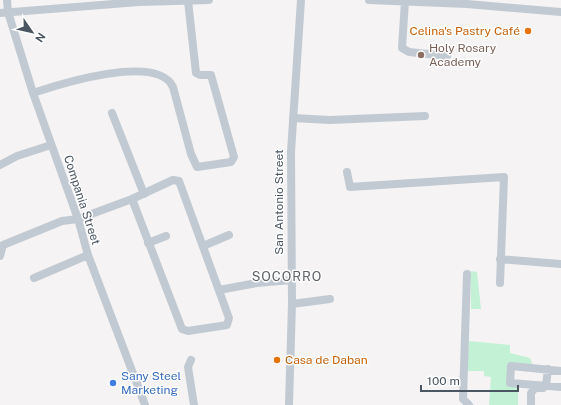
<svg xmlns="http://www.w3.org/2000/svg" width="561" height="405" font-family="'Public Sans',sans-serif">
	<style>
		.green { fill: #c3f1d5 }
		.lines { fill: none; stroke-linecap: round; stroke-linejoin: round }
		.minor { stroke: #c1cad2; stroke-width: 8 }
		.food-dot { fill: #e8710a; stroke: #fff; stroke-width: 1.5 }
		.education-dot { fill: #8d6e63; stroke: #fff; stroke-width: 1.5 }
		.shop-dot { fill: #3f7fe0; stroke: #fff; stroke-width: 1.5 }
		.labels { text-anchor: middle; stroke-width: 3; stroke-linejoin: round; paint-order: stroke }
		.food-label { font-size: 12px; fill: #c56008; stroke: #fff; text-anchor: end }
		.education-label { font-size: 12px; fill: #785e54; stroke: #fff; text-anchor: start }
		.street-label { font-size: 12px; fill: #4a5661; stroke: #fff }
		.shop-label { font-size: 12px; fill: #366cbe; stroke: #fff; text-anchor: start }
		.neighbourhood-label { font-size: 13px; letter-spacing: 1px; fill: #5f6368; stroke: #fff }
	</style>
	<rect width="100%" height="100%" fill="#f5f3f3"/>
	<!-- green -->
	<path class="green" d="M471,271L477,272L481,309H471Z
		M469,341L510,345V353L530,358L533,366L510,365L509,384L518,385V405H489L491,377L484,376V371H467Z"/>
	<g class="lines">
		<!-- minor -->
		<path class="minor" d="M7,0L8,12L33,93L78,219L88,255L145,405
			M369,0L467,4L561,12
			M405,1L402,48L409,52L447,56
			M0,13L139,2L209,0
			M33,93C60,84 157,53 173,87L191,154L197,167L231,162L234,157L211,75H200L196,73L188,1
			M112,113L144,194
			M293,118L330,120L425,116
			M0,165L17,156L51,145
			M347,172L350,187L504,177L500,283
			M173,180L179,181L229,318L227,325L188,331L182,329L132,199Z
			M148,243L166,236
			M203,246L229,235
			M0,256L3,245L62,221L78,219L132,199
			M500,259L561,264
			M467,274L463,399L469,405
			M34,278L88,255
			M219,290L257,283L291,280
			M292,304L330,299
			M191,360L188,367L194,405
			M561,371L511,366L510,383L561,387
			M546,386L548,369
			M289,405L292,304L291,152L301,0
			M531,405V393L535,388H543"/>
	</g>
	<!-- markers -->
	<g class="food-dot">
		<circle cx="528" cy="31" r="4"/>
		<circle cx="277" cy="360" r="4"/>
	</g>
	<circle class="education-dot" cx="421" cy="55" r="4"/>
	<circle class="shop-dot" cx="113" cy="383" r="4"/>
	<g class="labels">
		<!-- food labels -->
		<g class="food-label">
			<text x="520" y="35">Celina's Pastry Café</text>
			<text x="285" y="364" text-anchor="start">Casa de Daban</text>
		</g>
		<!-- education labels -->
		<g class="education-label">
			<text x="429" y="52">Holy Rosary<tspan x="429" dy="14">Academy</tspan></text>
		</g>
		<!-- street labels -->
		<g class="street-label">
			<text transform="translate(82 200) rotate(72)" y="4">Compania Street</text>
			<text transform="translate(279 202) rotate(-90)" y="4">San Antonio Street</text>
		</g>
		<!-- shop labels -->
		<g class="shop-label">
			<text x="121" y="380">Sany Steel<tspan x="121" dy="14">Marketing</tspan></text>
		</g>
		<!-- neighbourhood labels -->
		<g class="neighbourhood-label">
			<text x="287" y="281">SOCORRO</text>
		</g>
	</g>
	<!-- north arrow -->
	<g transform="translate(32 32) rotate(124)" stroke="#ffffff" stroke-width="3" paint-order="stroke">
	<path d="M0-3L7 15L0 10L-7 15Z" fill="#4a5661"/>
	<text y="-6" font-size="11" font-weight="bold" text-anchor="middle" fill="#4a5661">N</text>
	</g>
	<!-- scale -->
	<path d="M421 385v6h97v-6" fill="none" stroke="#4a5661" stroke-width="2"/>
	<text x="427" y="385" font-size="12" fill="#4a5661" stroke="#ffffff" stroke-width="3" paint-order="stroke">100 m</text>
</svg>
